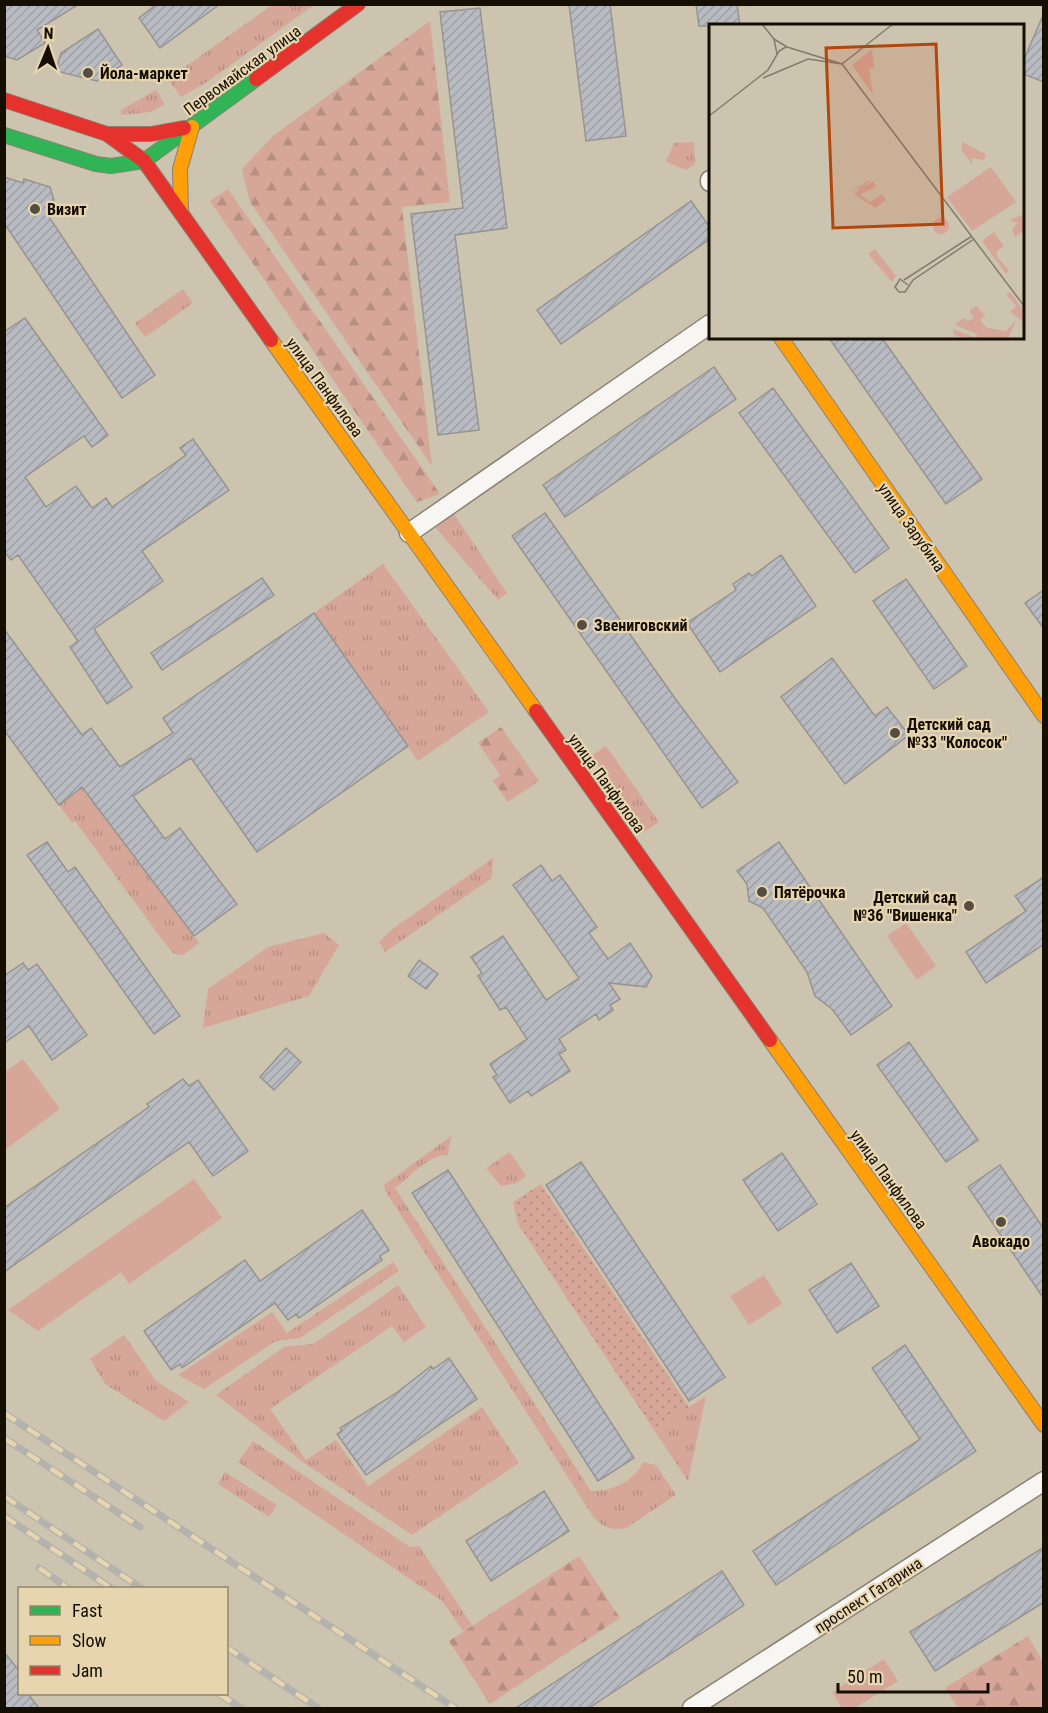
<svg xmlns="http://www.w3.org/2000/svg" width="1048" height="1713" font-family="'Roboto Condensed',sans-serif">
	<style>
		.grass { fill: url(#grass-tufts) }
		.forest { fill: url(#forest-firs) }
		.park { fill: #d6a699 }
		.garden { fill: url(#garden-dots) }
		.building { fill: url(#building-hatch); stroke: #959491; stroke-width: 1.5 }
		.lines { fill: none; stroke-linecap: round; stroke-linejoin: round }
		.street-casing { stroke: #898172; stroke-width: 21 }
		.fast-casing { stroke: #898172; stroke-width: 16 }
		.slow-casing { stroke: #898172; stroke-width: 16 }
		.jam-casing { stroke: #898172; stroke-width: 16 }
		.street { stroke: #f8f6f3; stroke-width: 18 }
		.fast { stroke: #30b455; stroke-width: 14 }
		.slow { stroke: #ff9f0a; stroke-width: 14 }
		.jam { stroke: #e5322d; stroke-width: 14 }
		.rail-casing { stroke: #b4b2ad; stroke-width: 7 }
		.rail { stroke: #e7d5b0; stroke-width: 4.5; stroke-dasharray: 14; stroke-linecap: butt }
		.poi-dot { fill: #554e40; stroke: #e7d5b0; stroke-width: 2 }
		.labels { text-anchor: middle; stroke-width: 4.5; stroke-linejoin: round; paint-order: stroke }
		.street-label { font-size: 16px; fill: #140e03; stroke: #e7d5b0 }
		.poi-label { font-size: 16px; font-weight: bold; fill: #140e03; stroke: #e7d5b0; text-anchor: start }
		.inset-road { fill: none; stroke: #837b6b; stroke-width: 1.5 }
		.view { fill: #b3460a; fill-opacity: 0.15; stroke: #b3460a; stroke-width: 3 }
		.inset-edge { fill: none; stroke: #140e03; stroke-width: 3 }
	</style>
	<defs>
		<pattern id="grass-tufts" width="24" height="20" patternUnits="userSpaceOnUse" patternTransform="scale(1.5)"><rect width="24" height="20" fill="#d6a699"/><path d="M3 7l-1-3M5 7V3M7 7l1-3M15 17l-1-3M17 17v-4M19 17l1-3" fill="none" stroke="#b78e82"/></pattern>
		<pattern id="forest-firs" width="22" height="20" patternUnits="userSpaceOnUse" patternTransform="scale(1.5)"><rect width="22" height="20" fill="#d6a699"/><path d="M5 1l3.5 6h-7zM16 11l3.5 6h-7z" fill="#b78e82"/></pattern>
		<pattern id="garden-dots" width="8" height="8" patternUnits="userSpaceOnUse" patternTransform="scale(1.5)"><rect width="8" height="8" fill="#d6a699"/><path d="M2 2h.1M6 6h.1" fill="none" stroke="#b78e82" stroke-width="1.8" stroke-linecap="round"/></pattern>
		<pattern id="building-hatch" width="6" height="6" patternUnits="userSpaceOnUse" patternTransform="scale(1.5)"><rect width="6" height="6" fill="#b9bbc2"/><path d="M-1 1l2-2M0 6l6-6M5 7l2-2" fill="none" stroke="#9ea0a5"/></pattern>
	</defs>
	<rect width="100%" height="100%" fill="#cdc4b0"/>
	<!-- grass -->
	<path class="grass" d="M272,5H314L207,82L181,97L168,79Z
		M156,90L165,104L151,112L121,115V110Z
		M694,142L695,164L686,170L666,162L674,143Z
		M183,289L193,303L145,337L135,323Z
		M454,514L507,593L498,600L435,527Z
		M383,564L489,712L418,761L314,613Z
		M606,746L659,822L644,832L591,756Z
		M117,762L126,786L98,808L199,943L183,955L174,954L167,946L75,821L72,823L59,805Z
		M493,858L492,878L385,952L379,942L391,930Z
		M324,933L339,945L309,996L203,1028L208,989L268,947Z
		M451,1136L448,1155C428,1154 411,1177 395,1188L591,1491C611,1492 635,1481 643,1462L656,1465L676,1495L626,1528C610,1531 602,1527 592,1515L386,1192L384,1185Z
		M510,1152L526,1176L517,1183L501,1186L486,1168Z
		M393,1262L399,1271L300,1338L276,1341L204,1389L178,1375L272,1312L287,1333Z
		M398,1285L426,1327L404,1342L392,1326L270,1409L306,1460L336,1440L368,1486L482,1407L519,1463L412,1535L307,1465L216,1395L284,1347L313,1344L319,1353L382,1311L376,1301Z
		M124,1335L156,1381L189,1402L164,1421L105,1384L90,1359Z
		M706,1396L688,1481L654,1430Z
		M253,1441L410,1547L419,1546L472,1625L463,1631L442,1601L238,1462Z
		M225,1472L277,1505L269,1517L218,1484Z"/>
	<!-- forest -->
	<path class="forest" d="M430,21L450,202L402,207L432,466L250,202L242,169L273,136Z
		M228,189L440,494L417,502L210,201Z
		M501,727L539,781L508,802L493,781L500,775L478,743Z
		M579,1556L620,1618L490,1704L449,1641Z
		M1028,1636L1043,1662V1708H958L945,1688Z"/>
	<!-- park -->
	<path class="park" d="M906,923L936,966L917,980L887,936Z
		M23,1059L60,1109L5,1150V1072Z
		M194,1179L222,1218L129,1284L121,1272L38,1331L8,1310Z
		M764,1275L782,1304L749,1325L730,1296Z
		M376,1301L382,1311L319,1354L313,1344Z
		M884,1659L898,1681L855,1708H842L832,1692Z"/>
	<!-- garden -->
	<path class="garden" d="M541,1184L689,1407L654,1430L518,1224L513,1202Z"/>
	<!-- building -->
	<path class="building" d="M4,4H79L37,30L45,43L17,60L4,56Z
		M157,4H220L160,48L139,18Z
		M569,4H610L626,136L586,141Z
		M696,4H737L740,26H699Z
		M480,8L507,228L455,235L479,430L438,435L411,214L463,208L440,12Z
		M1044,13V82L1023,74V62Z
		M98,29L122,65L97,81L56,71L61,53Z
		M4,177L23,183L24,179L50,187L57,211L49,217L155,375L122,398L4,223Z
		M691,201L711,229V238L561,344L537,310Z
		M25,318L108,435L92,447L84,436L25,477L46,507L76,486L92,508L106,498L112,507L186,455L180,448L193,439L229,490L142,551L163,581L94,629L132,687L107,704L70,647L78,641L18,555L11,560L4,551V332Z
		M829,338H882L982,479L946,504Z
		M714,367L736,399L565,517L543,485Z
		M773,388L889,548L855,573L739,413Z
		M545,513L674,697L738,782L702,808L512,536Z
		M781,555L816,606L720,672L687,623L736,590L733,584L749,573L752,576Z
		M262,578L274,595L162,670L151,653Z
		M906,579L967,666L934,689L873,601Z
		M1044,590V629L1025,603Z
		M314,613L408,746L257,852L191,758L133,796L165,839L180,828L237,904L194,936L82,787L59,805L4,730V629L82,735L91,728L120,767L173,733L163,718Z
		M832,658L875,716L887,707L909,735L845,784L781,697Z
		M47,842L68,872L75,867L180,1016L154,1034L27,855Z
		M779,842L892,1006L851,1035L832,1009L815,996L807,972L763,908L749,901L747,884L737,871Z
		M541,865L552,881L560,875L573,893L597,927L589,933L608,959L630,943L652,976L646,987L609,983L620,999L610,1005L613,1010L599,1020L596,1014L559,1039L566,1050L559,1054L570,1071L531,1096L528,1091L510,1103L493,1077L497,1075L490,1064L527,1039L506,1007L500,1010L478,976L482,973L471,957L503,936L546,1000L579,978L513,885Z
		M1044,877V944L986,983L966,952L1026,911L1015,896Z
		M419,960L438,974L426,989L408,976Z
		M23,963L28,970L37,964L87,1035L52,1060L29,1026L4,1043V976Z
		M909,1042L978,1140L946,1162L877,1065Z
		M286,1048L301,1062L274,1090L260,1077Z
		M183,1079L189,1086L198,1080L248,1151L213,1176L189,1142L4,1272V1208L149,1107L147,1104Z
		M782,1153L817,1204L778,1231L743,1180Z
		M581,1162L725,1377L689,1401L546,1185Z
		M1000,1165L1044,1229V1299L968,1187Z
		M448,1170L634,1458L598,1481L412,1193Z
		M362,1210L389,1250L380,1256L382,1260L299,1318L296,1314L288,1320L275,1303L182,1368L180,1364L171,1370L144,1331L245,1260L260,1281Z
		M851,1263L879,1306L837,1333L809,1290Z
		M905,1345L976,1451L776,1585L753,1551L920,1439L872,1368Z
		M449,1358L477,1399L366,1475L337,1434L342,1431L340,1428L395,1394L431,1366L433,1369Z
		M544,1491L569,1531L491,1581L466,1541Z
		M1044,1547V1602L935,1671L910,1632Z
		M722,1571L744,1605L589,1708H516Z
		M4,1652L20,1672V1694H28L39,1708H4Z"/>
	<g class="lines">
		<!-- street casing -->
		<g class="street-casing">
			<path id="street" d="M710,180V182
				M409,533L710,324
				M692,1708L1044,1481"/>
		</g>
		<!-- fast casing -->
		<g class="fast-casing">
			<path id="fast" d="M4,135L96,164L111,166L144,161L256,79"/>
		</g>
		<!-- slow casing -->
		<g class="slow-casing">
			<path id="slow" d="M181,213L180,169L192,127
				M781,338L1044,716
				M271,340L536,711
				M770,1040L1044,1425"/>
		</g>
		<!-- jam casing -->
		<g class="jam-casing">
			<path id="jam" d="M256,79L358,4
				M4,100L107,134L144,161L271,340
				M107,134H151L184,128
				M536,711L770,1040"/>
		</g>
		<!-- street -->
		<use href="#street" class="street"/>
		<!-- fast -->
		<use href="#fast" class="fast"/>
		<!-- slow -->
		<use href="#slow" class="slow"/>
		<!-- jam -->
		<use href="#jam" class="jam"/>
		<!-- rail casing -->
		<g class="rail-casing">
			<path id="rail" d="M4,1413L455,1708
				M4,1438L140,1527
				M4,1496L141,1588
				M4,1516L111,1588
				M39,1568L68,1588
				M226,1647L318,1708
				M219,1694L241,1708"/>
		</g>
		<!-- rail -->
		<use href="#rail" class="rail"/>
	</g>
	<!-- markers -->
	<g class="poi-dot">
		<circle cx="88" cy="73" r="6"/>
		<circle cx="35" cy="209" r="6"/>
		<circle cx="582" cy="625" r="6"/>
		<circle cx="895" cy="733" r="6"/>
		<circle cx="762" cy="892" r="6"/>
		<circle cx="969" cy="906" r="6"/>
		<circle cx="1001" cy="1222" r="6"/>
	</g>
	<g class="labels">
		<!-- street labels -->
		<g class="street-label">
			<text transform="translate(242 70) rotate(-36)" y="6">Первомайская улица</text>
			<text transform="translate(325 387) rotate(54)" y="6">улица Панфилова</text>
			<text transform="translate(912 527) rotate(55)" y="6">улица Зарубина</text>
			<text transform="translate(607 783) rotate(54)" y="6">улица Панфилова</text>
			<text transform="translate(889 1179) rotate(54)" y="6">улица Панфилова</text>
			<text transform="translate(868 1595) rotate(-33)" y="6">проспект Гагарина</text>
		</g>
		<!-- poi labels -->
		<g class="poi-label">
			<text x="100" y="79">Йола-маркет</text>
			<text x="47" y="215">Визит</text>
			<text x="594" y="631">Звениговский</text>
			<text x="907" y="730">Детский сад<tspan x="907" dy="18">№33 "Колосок"</tspan></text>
			<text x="774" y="898">Пятёрочка</text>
			<text x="957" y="903" text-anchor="end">Детский сад<tspan x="957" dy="18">№36 "Вишенка"</tspan></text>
			<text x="1001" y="1247" text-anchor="middle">Авокадо</text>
		</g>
	</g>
	<!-- overview -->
	<g transform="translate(709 24)">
		<rect width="315" height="315" fill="#cdc4b0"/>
		<path d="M253,118L277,130L275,136L263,134V140L253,127ZM163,155L154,164L164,157L167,162L151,171L161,178L173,170L177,176L166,184L145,170L152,164L141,168ZM301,268L315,287V297L308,310L314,297L301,288L307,282L297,270ZM267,282L276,291L271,296L278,304L297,307L307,296L299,315H257L245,311L244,305L267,314L268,310L246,301L254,294L259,297L265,294L260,287Z" fill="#d6a699"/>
		<path d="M163,25L165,44L160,45L164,71L143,41ZM315,190V206L306,213L303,206L308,199L301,196ZM224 202a8 8 0 1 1 16 0a8 8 0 1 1-16 0ZM285,208L295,222L288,227V233L300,246L297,250L273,217Z" fill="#d6a699"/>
		<path d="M282,143L307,178L263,207L238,173ZM166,225L187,252L183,258L159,230Z" fill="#d6a699"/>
		<path class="inset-road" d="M53,0L65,15L68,30M65,15L78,23L133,40L315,282M133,40L184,0M54,54L99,35L133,40M0,92L59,46L70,27L77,23M195,256L263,212M199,261L191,255L186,263L190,268H196L204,256L265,215"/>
		<path class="view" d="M227,20L234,200L124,204L117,24Z"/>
		<rect width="315" height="315" class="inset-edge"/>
	</g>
	<!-- border -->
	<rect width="1048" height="1713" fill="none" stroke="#140e03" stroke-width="12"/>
	<!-- legend -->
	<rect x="18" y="1587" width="210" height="108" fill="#e7d5b0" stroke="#93856b" stroke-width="1.5"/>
	<rect x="30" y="1606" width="30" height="9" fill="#30b455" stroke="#93856b" stroke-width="1.5"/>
	<text x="72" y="1617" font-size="18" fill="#140e03">Fast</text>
	<rect x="30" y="1636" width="30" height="9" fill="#ff9f0a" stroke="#93856b" stroke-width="1.5"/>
	<text x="72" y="1647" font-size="18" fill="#140e03">Slow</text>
	<rect x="30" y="1666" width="30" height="9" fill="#e5322d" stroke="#93856b" stroke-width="1.5"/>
	<text x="72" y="1677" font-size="18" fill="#140e03">Jam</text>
	<!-- north arrow -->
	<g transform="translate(48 48) rotate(2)" stroke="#e7d5b0" stroke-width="4.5" paint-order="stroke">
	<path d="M0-4.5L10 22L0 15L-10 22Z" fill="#140e03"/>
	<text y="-9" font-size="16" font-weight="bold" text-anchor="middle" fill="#140e03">N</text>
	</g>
	<!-- scale -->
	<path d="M838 1683v9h150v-9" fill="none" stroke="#140e03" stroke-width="3"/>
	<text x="847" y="1683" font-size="18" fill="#140e03" stroke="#e7d5b0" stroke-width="4.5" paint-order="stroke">50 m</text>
</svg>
